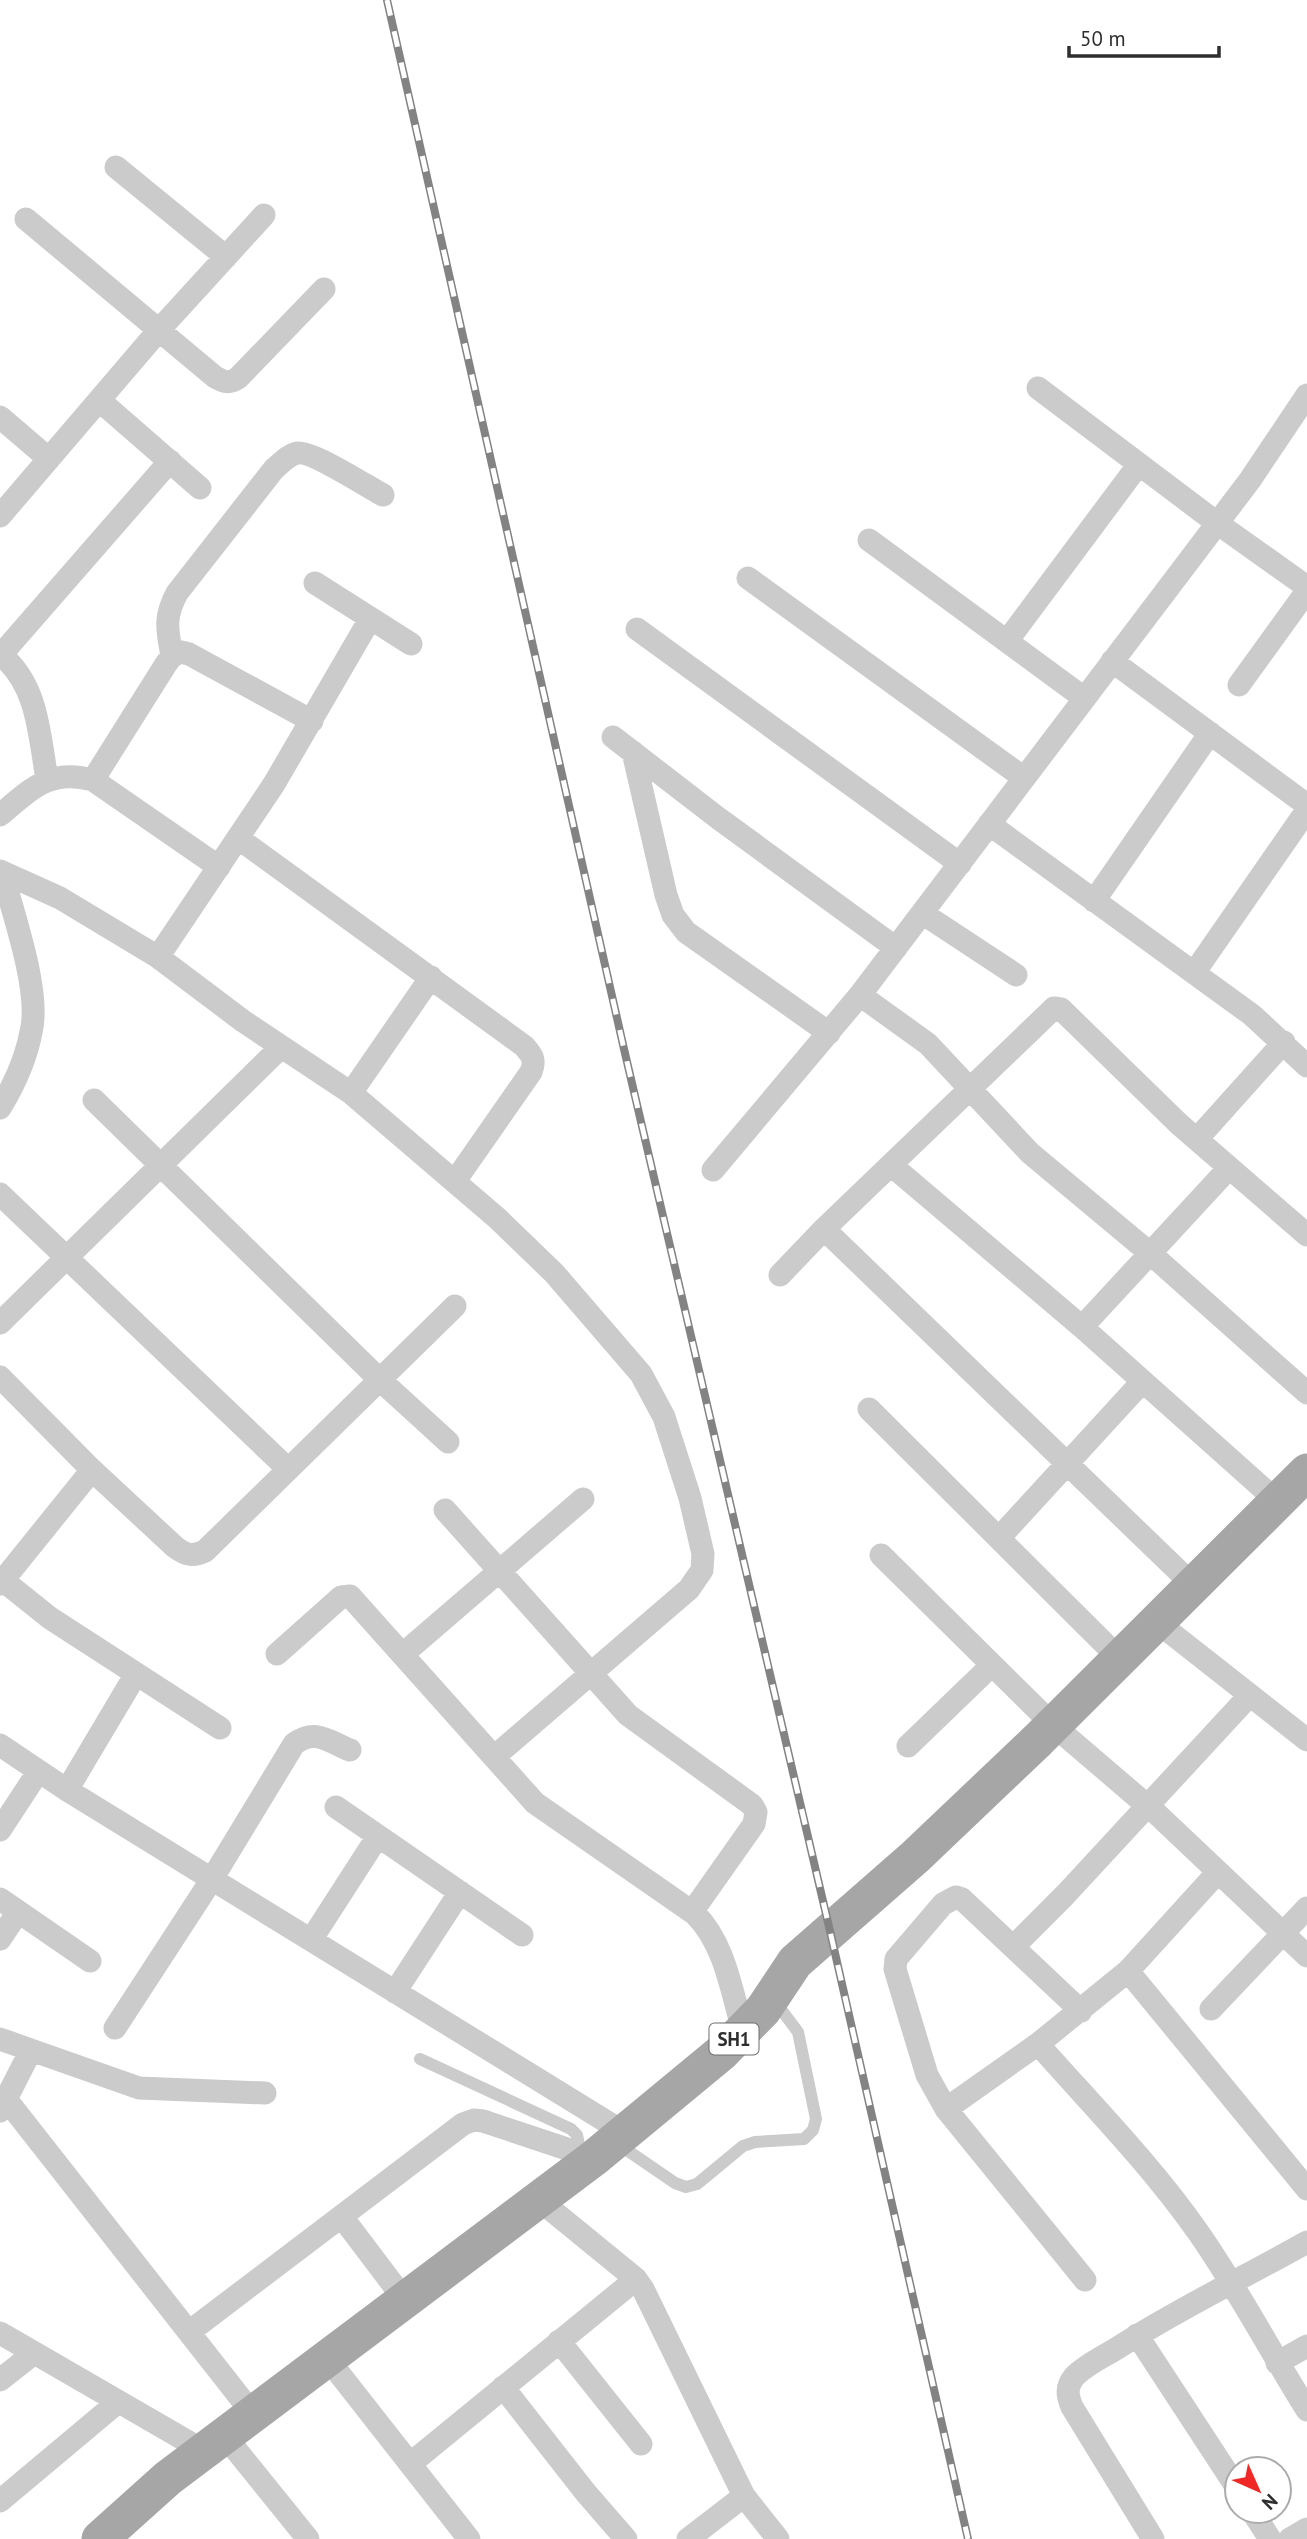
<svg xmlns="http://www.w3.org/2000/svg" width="1307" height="2539" font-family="'PT Sans',sans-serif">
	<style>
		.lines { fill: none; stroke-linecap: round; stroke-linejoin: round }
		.service { stroke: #cbcbcb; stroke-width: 12 }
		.minor { stroke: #cbcbcb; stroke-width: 23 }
		.primary { stroke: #a6a6a6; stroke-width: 37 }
		.rail-casing { stroke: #838383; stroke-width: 8 }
		.rail { stroke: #fff; stroke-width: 5; stroke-dasharray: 16; stroke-linecap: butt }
		.labels { text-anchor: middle; stroke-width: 7; stroke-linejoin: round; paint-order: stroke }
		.shield { fill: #fff; stroke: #6d6d6d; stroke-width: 2 }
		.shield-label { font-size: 19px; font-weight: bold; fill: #2e2e2e }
	</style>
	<rect width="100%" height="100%" fill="#fff"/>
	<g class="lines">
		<!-- service -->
		<path class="service" d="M420,2059L571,2129L577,2135L581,2154
			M618,2144L675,2183L686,2187L697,2184L743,2146L755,2142L804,2139L813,2130L816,2119L798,2032L774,2000"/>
		<!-- minor -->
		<path class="minor" d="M116,167L226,257
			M26,219L215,377C224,382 229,384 238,378L324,289
			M1038,388L1217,523L1307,587
			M99,400L200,488
			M0,417L49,459
			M0,516L159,330L264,215
			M869,540L1084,698
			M748,578L1024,778
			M315,583L411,644
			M637,629L960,864
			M1007,641L1139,464
			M0,654C38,684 39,734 47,779
			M0,656L170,461
			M172,656C167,629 164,617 177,593L274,469C281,463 288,455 297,453C311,450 368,487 383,495
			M1112,661L1307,805
			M1239,685L1307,591
			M613,737L718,818L896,948
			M633,752L666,895L673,915L686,932L829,1033
			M93,780L166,664L172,656L181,652L189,654L312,721
			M0,815C31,789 50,768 93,780L219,867
			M989,824L1252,1015L1307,1066
			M238,838L524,1046C532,1055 536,1060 531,1072L455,1181
			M0,871L60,898L158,957L243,1021L351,1093L497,1218L554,1273L641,1374L664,1417L690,1498L703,1554L702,1570L689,1589L494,1757
			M1094,901L1210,733
			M922,913L1016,975
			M158,957L274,784L370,619
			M1194,973L1307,810
			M860,995L928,1044L1030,1153L1151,1254L1307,1393
			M351,1093L431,977
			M94,1100L379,1379L448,1442
			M0,1108C16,1082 27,1057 32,1027C39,987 13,913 2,872
			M1197,1139L1284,1042
			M891,1165L1082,1327L1277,1501
			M713,1170L860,995L1250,480L1307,395
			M0,1194L288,1469
			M824,1229L1193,1585
			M780,1275L824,1229L1054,1008L1061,1009L1179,1124L1307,1235
			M0,1323L281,1047
			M1082,1327L1229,1168
			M0,1377L92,1470L175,1547C186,1555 192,1557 205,1551L455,1306
			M869,1409L1119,1658
			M445,1510L628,1715L752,1805L756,1812L754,1824L692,1912
			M999,1538L1142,1382
			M881,1555L1053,1725L1157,1814L1307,1956
			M0,1578L50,1618L220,1728
			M0,1584L92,1470
			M1157,1622L1307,1740
			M277,1654L341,1597L350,1596L535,1803L695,1914C725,1944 731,1990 743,2030
			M403,1654L583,1499
			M0,1745L67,1790L625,2133
			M908,1746L992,1665
			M67,1790L136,1674
			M336,1807L522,1935
			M0,1830L38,1772
			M0,1899L90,1961
			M0,1939L18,1912
			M311,1940L378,1836
			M1014,1946L1065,1895L1250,1695
			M1128,1971L1307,2189
			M395,1992L460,1892
			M1211,2009L1307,1908
			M1081,2011L962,1899L956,1897L943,1904L896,1959L895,1969L927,2075L946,2109L1085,2280
			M115,2028L212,1879L294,1744C315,1728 328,1741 350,1750
			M0,2039L31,2050L0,2111
			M1038,2044C1092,2105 1151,2165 1198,2232C1238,2289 1270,2351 1307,2410
			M31,2050L139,2088L265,2093
			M6,2099L253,2414
			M946,2109L1038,2044L1128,1971L1218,1872
			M538,2199L636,2279L643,2289L744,2496L778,2539
			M342,2217L404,2299
			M189,2332L463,2124L474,2120L483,2121L594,2158
			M0,2333L204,2451
			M1137,2335L1237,2488
			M559,2341L641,2444
			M327,2358L469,2539
			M1277,2363L1307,2346
			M0,2380L33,2354
			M503,2387L586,2493L626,2539
			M224,2435L308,2539
			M410,2464L636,2279
			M0,2501L118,2402
			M1252,2511L1270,2539
			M688,2539L744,2496
			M1153,2539L1072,2407C1067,2395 1066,2387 1074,2377C1085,2365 1105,2356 1119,2347C1180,2308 1245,2277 1307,2242
			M1290,2539L1307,2529"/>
		<!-- primary -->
		<path class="primary" d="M100,2539L168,2478L594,2158L721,2053L763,2010L795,1962L915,1857L1038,1740L1307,1472"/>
		<!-- rail casing -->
		<g class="rail-casing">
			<path id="rail" d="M387,0L624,1049L830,1931L968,2539"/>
		</g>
		<!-- rail -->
		<use href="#rail" class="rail"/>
	</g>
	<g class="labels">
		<!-- shield labels -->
		<rect class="shield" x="709.5" y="2023.5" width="49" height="31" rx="5"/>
		<g class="shield-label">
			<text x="734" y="2046">SH1</text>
		</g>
	</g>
	<!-- north arrow -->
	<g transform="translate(1258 2490) rotate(135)"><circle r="33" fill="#ffffff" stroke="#ababab" stroke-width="2"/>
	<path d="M0-5L12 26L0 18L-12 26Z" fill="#f02826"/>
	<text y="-10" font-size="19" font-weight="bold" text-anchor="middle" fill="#2e2e2e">N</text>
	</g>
	<!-- scale -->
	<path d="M1069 46v10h150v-10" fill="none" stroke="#2e2e2e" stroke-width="3.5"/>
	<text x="1080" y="46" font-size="21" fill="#2e2e2e" stroke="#ffffff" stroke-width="5" paint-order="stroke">50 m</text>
</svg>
